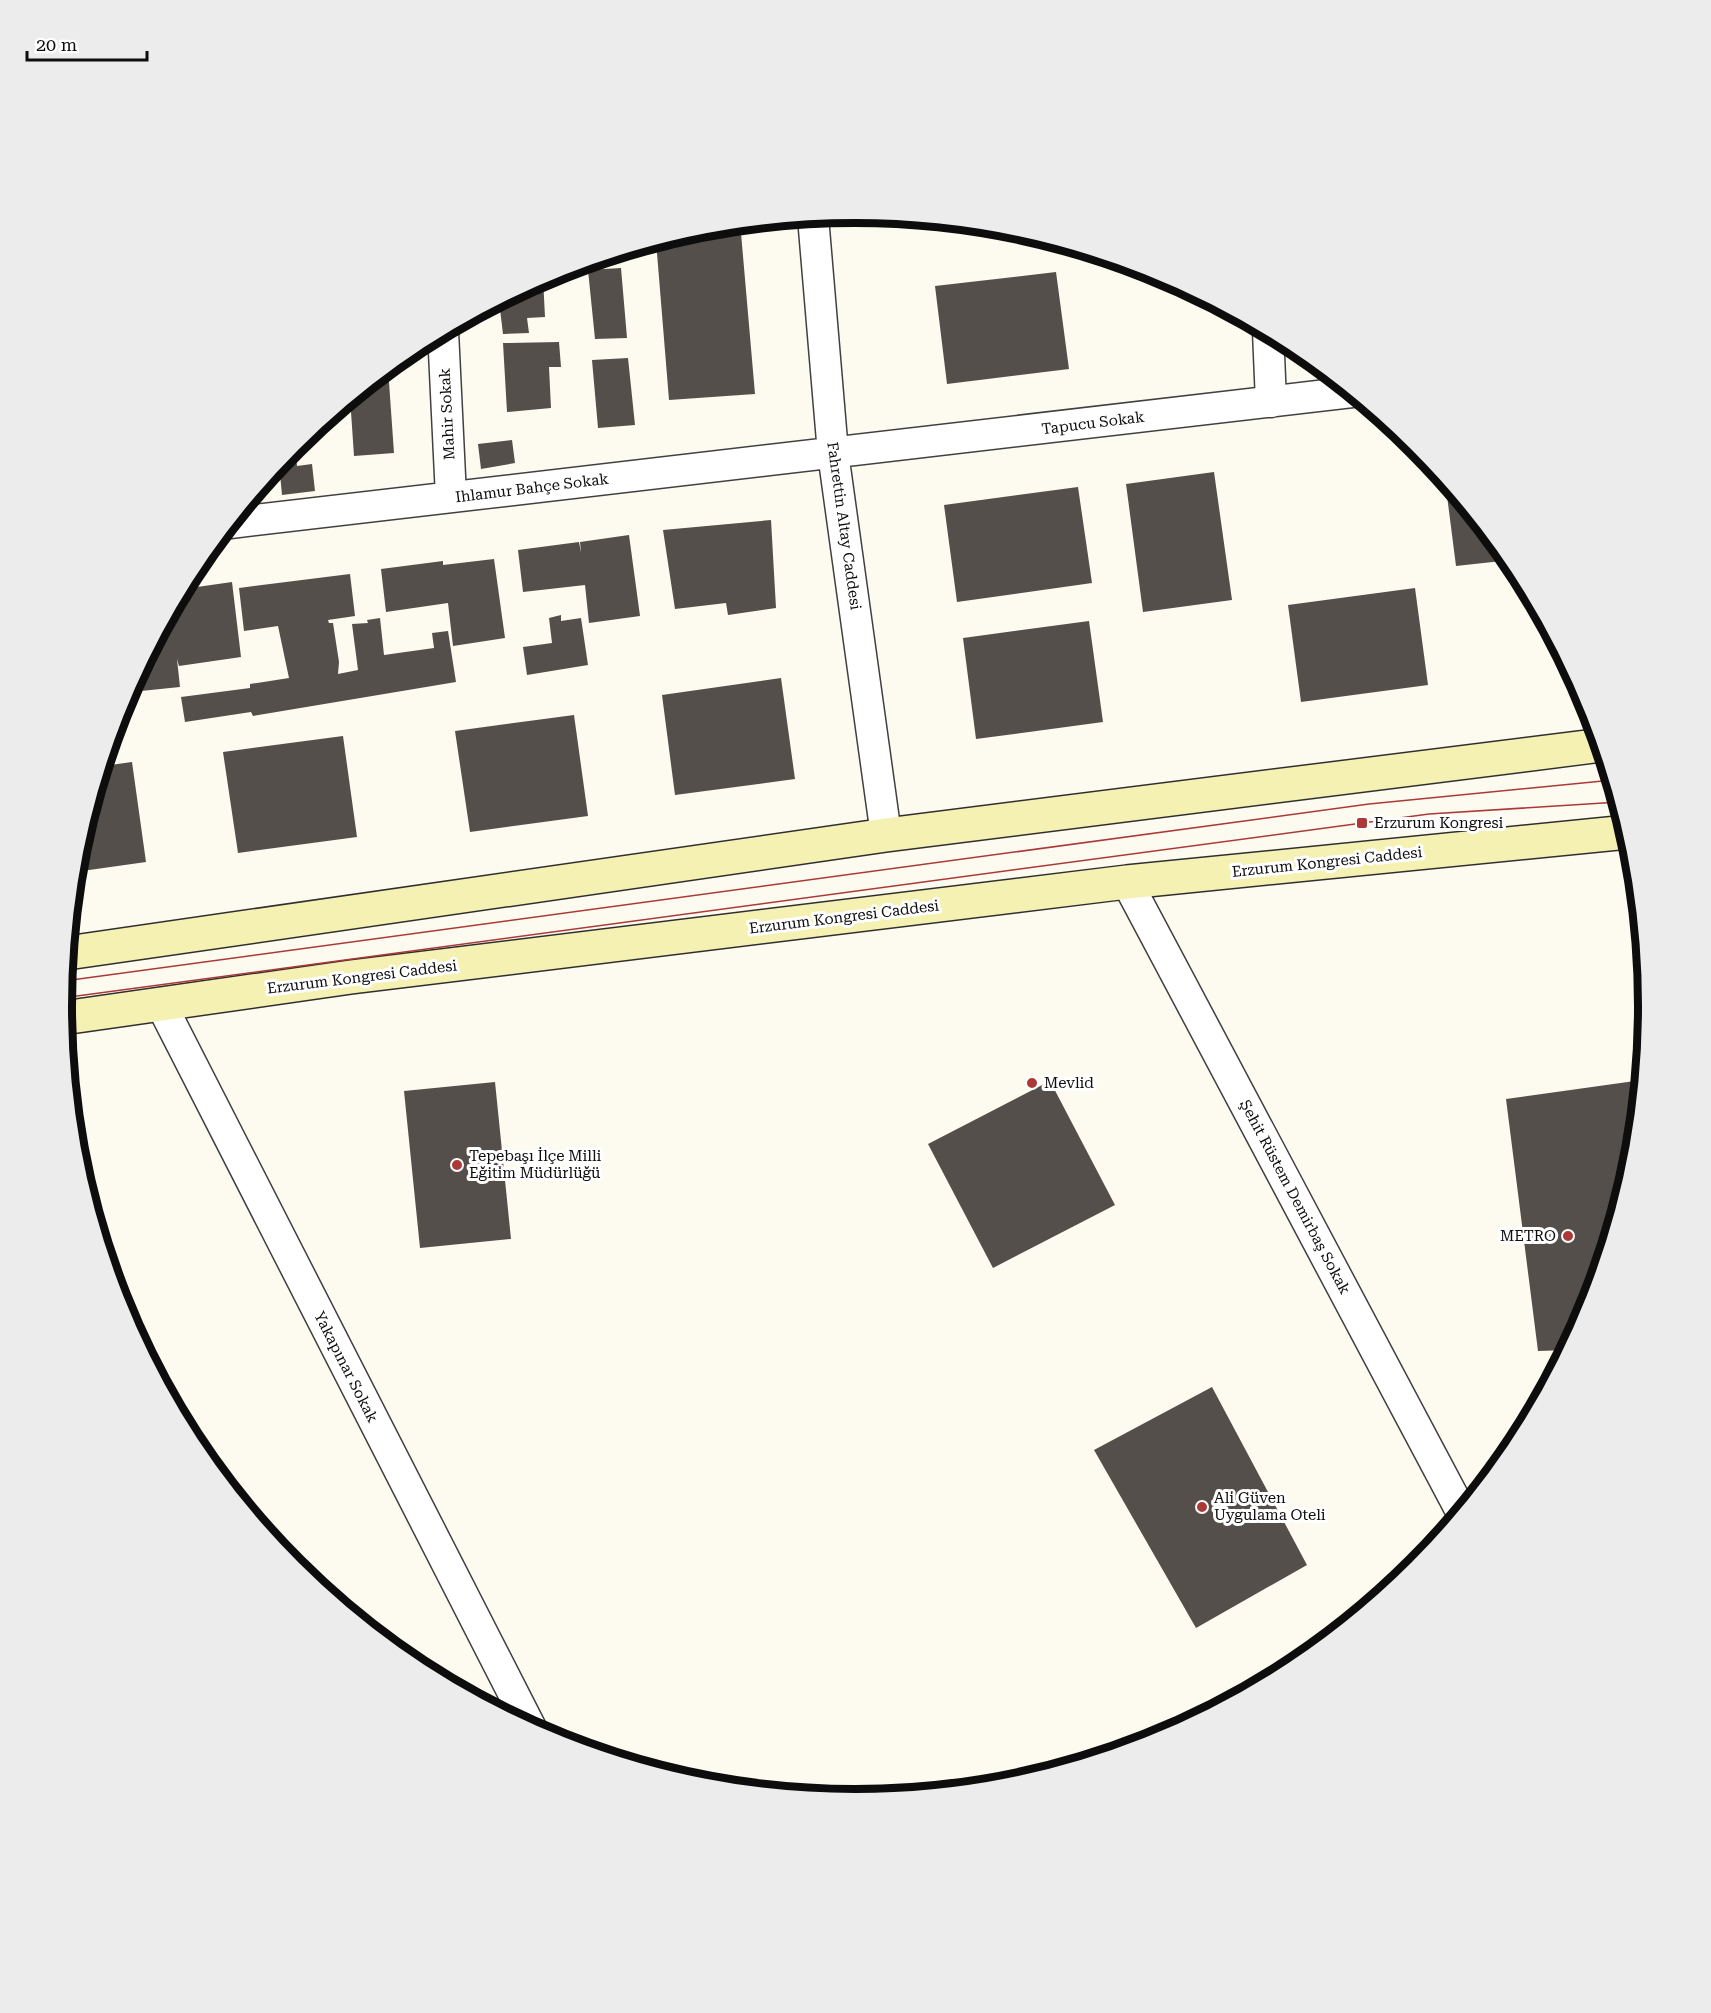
<svg xmlns="http://www.w3.org/2000/svg" width="1711" height="2013" font-family="'Roboto Serif',serif">
	<style>
		.building { fill: #544f4b }
		.lines { fill: none; stroke-linecap: round; stroke-linejoin: round }
		.minor-casing { stroke: #404040; stroke-width: 33 }
		.secondary-casing { stroke: #2f2f2f; stroke-width: 36 }
		.minor { stroke: #fff; stroke-width: 30 }
		.secondary { stroke: #f4f1b3; stroke-width: 33 }
		.tram { stroke: #ab3938; stroke-width: 1.5 }
		.poi-dot { fill: #ab3938; stroke: #fff; stroke-width: 2 }
		.labels { text-anchor: middle; stroke-width: 6; stroke-linejoin: round; paint-order: stroke }
		.street-label { font-size: 15px; fill: #0d0d0d; stroke: #fff }
		.poi-label { font-size: 15px; fill: #0d0d0d; stroke: #fff; text-anchor: start }
		.rim { fill: none; stroke: #0d0d0d; stroke-width: 8 }
	</style>
	<rect width="100%" height="100%" fill="#fdfbf0"/>
	<!-- building -->
	<path class="building" d="M741,233L755,394L669,400L656,241Z
		M621,268L627,338L595,339L588,270Z
		M1056,272L1069,369L947,384L935,286Z
		M543,278L545,317L527,318L529,333L503,334L499,301Z
		M559,342L561,367H549L551,408L507,412L503,343Z
		M628,358L635,425L598,428L592,360Z
		M388,368L394,453L354,456L351,412L334,413Z
		M512,440L515,463L481,469L478,444Z
		M295,444L297,466L312,464L315,491L282,495L279,463Z
		M1214,472L1232,600L1143,612L1126,484Z
		M1445,480L1511,560L1456,566Z
		M1078,487L1092,583L957,602L944,505Z
		M771,520L776,608L728,615L726,603L675,609L663,530Z
		M629,535L640,616L589,623L585,585L523,592L518,550L579,542L581,553L580,542Z
		M494,559L505,638L453,646L448,603L386,612L381,569L443,561V565Z
		M350,574L355,616L328,620L329,623H333L339,662L338,674L358,670L352,624L368,623L367,620L380,618L384,655L434,648L432,633L448,631L456,682L253,716L251,712L185,722L181,697L250,688V684L289,678L278,626L244,631L239,588Z
		M232,582L241,657L179,666L177,659L180,687L131,692V687L183,589Z
		M1415,588L1428,685L1301,702L1288,605Z
		M561,615V621L581,618L588,665L527,675L523,647L552,643L549,618Z
		M1089,621L1103,722L976,739L963,638Z
		M781,678L795,779L675,795L662,695Z
		M574,715L588,816L470,832L455,731Z
		M343,736L357,837L238,853L223,752Z
		M132,762L146,862L75,872L77,851L103,766Z
		M1642,1080L1634,1162L1589,1311L1568,1350L1538,1351L1506,1099Z
		M1050,1081L1115,1205L993,1268L928,1144Z
		M495,1082L511,1239L420,1248L404,1091Z
		M1212,1387L1307,1565L1196,1628L1094,1450Z"/>
	<g class="lines">
		<!-- minor casing -->
		<g class="minor-casing">
			<path id="minor" d="M813,217L833,453L886,835
				M443,331L451,497
				M1268,331L1271,402
				M230,523L1352,392
				M1127,882L1462,1513
				M161,1004L532,1730"/>
		</g>
		<!-- secondary casing -->
		<g class="secondary-casing">
			<path id="secondary" d="M67,953L886,835L1602,745
				M63,1018L351,977L1127,882L1628,832"/>
		</g>
		<!-- minor -->
		<use href="#minor" class="minor"/>
		<!-- secondary -->
		<use href="#secondary" class="secondary"/>
		<!-- tram -->
		<path class="tram" d="M64,981L1369,804L1613,780
			M62,998L1429,814L1619,802"/>
	</g>
	<!-- markers -->
	<g class="poi-dot">
		<rect x="1356" y="817" width="12" height="12" rx="3"/>
		<circle cx="1032" cy="1083" r="6"/>
		<circle cx="457" cy="1165" r="6"/>
		<circle cx="1568" cy="1236" r="6"/>
		<circle cx="1202" cy="1507" r="6"/>
	</g>
	<g class="labels">
		<!-- street labels -->
		<g class="street-label">
			<text transform="translate(447 414) rotate(-93)" y="5">Mahir Sokak</text>
			<text transform="translate(1093 423) rotate(-7)" y="5">Tapucu Sokak</text>
			<text transform="translate(532 488) rotate(-7)" y="5">Ihlamur Bahçe Sokak</text>
			<text transform="translate(844 526) rotate(82)" y="5">Fahrettin Altay Caddesi</text>
			<text transform="translate(1327 862) rotate(-6)" y="5">Erzurum Kongresi Caddesi</text>
			<text transform="translate(844 917) rotate(-7)" y="5">Erzurum Kongresi Caddesi</text>
			<text transform="translate(362 977) rotate(-7)" y="5">Erzurum Kongresi Caddesi</text>
			<text transform="translate(1295 1197) rotate(62)" y="5">Şehit Rüstem Demirbaş Sokak</text>
			<text transform="translate(346 1367) rotate(63)" y="5">Yakapınar Sokak</text>
		</g>
		<!-- poi labels -->
		<g class="poi-label">
			<text x="1374" y="828">Erzurum Kongresi</text>
			<text x="1044" y="1088">Mevlid</text>
			<text x="469" y="1161">Tepebaşı İlçe Milli<tspan x="469" dy="17">Eğitim Müdürlüğü</tspan></text>
			<text x="1556" y="1241" text-anchor="end">METRO</text>
			<text x="1214" y="1503">Ali Güven<tspan x="1214" dy="17">Uygulama Oteli</tspan></text>
		</g>
	</g>
	<!-- crop -->
	<path d="M0 0H1711V2013H0ZM72 1006a783 783 0 1 1 1566 0a783 783 0 1 1-1566 0Z" fill="#ececec" fill-rule="evenodd"/>
	<path class="rim" d="M72 1006a783 783 0 1 1 1566 0a783 783 0 1 1-1566 0Z"/>
	<!-- scale -->
	<path d="M27 51v9h120v-9" fill="none" stroke="#0d0d0d" stroke-width="3"/>
	<text x="36" y="51" font-size="18" fill="#0d0d0d" stroke="#ffffff" stroke-width="4.5" paint-order="stroke">20 m</text>
</svg>
